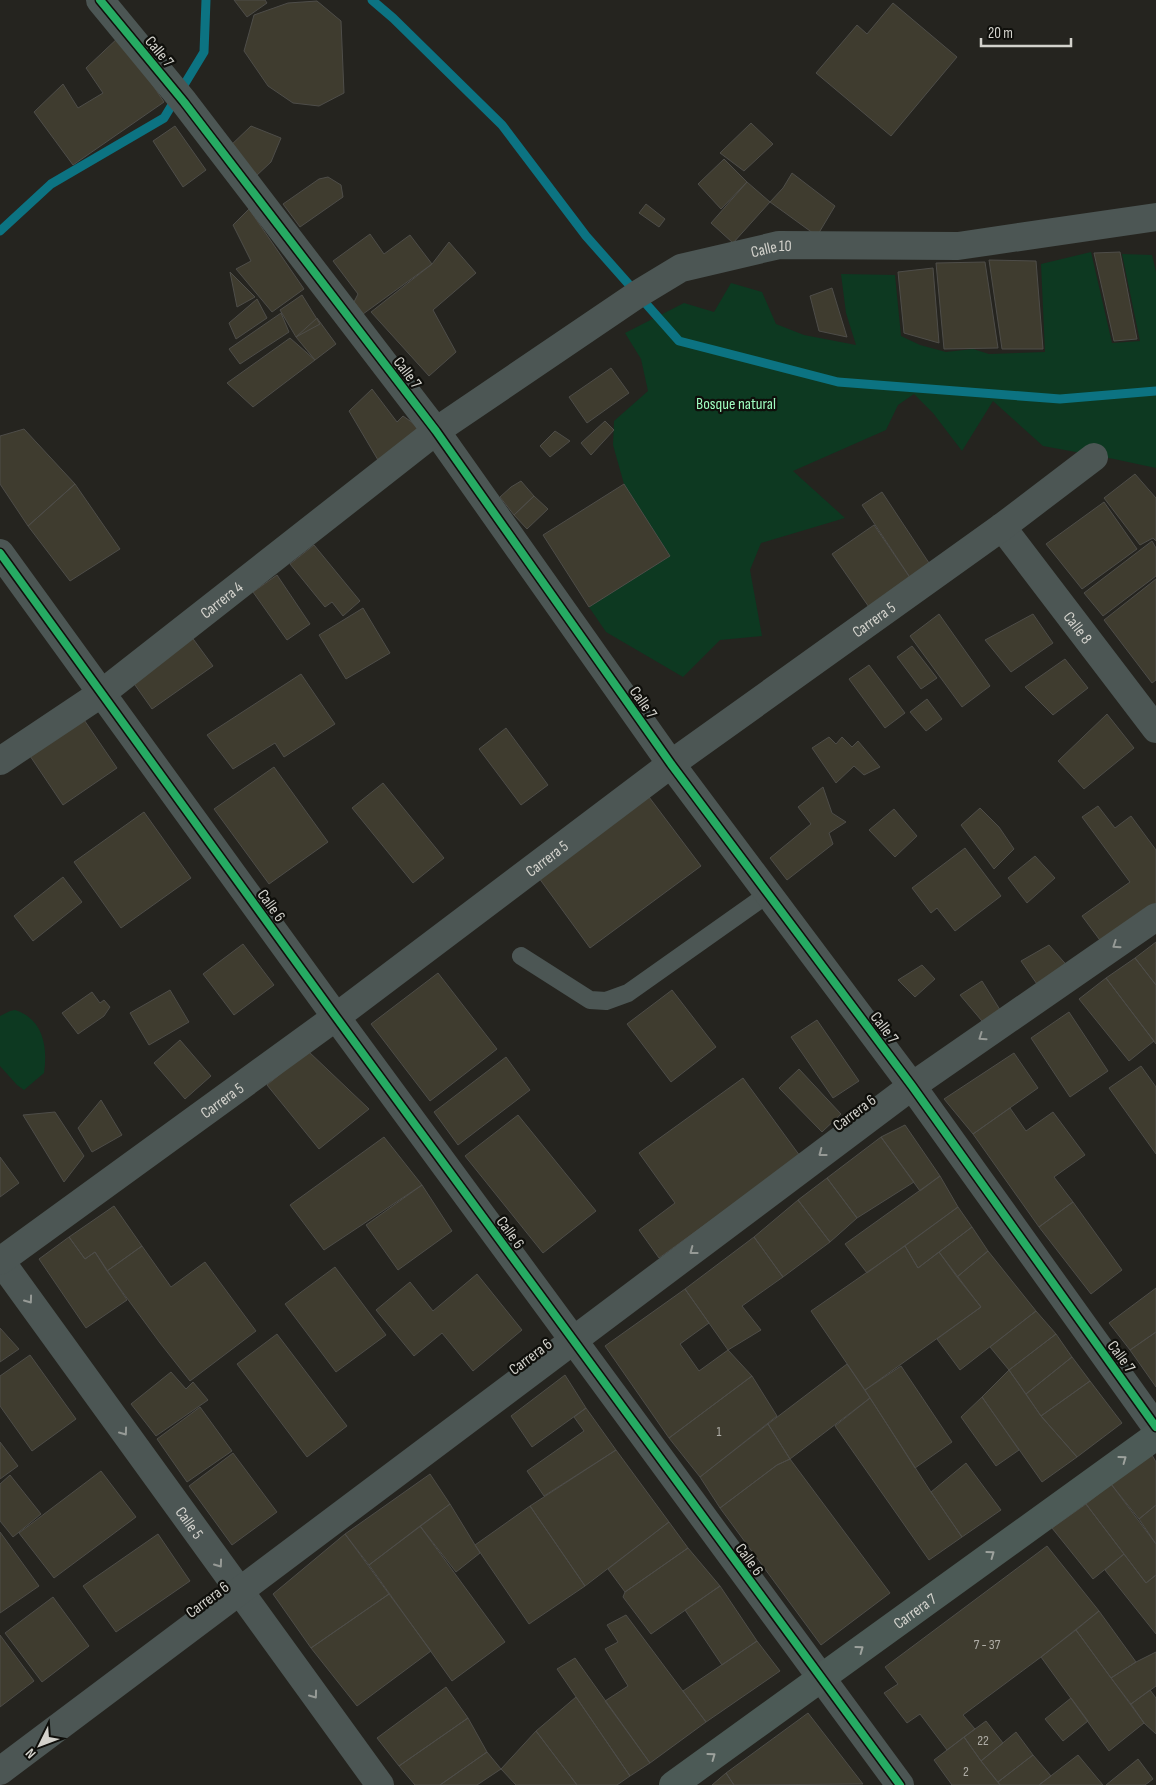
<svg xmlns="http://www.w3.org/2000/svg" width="1156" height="1785" font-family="'Sofia Sans Condensed',sans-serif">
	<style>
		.green { fill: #0d3921 }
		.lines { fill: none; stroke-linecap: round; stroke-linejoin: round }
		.stream { stroke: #0c7382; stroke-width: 9 }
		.building { fill: #3f3c2f; stroke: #4e4d49 }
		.lane { stroke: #4c5654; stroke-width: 18 }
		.street { stroke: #4c5654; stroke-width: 28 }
		.secondary { stroke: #4c5a56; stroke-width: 28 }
		.cycleway-casing { stroke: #0f0f0b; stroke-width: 11 }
		.cycleway { stroke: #26ab63; stroke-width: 8 }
		.oneway { stroke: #969a96 }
		.oneway2 { stroke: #9da29d }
		.labels { text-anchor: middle; stroke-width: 4.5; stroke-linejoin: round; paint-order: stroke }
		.number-label { font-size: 14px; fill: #aeaca5 }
		.street-label { font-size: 16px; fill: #d3d2cc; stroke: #0f0f0b }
		.park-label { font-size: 16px; fill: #a0fdc1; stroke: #0f0f0b }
	</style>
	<rect width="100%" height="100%" fill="#25241f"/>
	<!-- green -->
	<path class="green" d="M1091,252L1112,343L1140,341L1122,254L1152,255L1156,272V468L1114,459L1043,446L993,401L962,451L933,413L914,394L898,405L886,430L793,471L845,518L761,543L750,570L762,636L720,640L683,677L606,632L589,607L627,581L624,484L613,445L614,421L648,391L641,359L625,333L684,303L714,312L731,283L762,292L776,324L804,335L856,345L846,313L841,274L895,275L901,336L920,345L946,352L973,349L989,354L1045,352L1041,264Z
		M15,1010C43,1019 48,1046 44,1073L24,1090L17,1085L0,1066V1016L10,1011Z"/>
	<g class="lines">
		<!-- stream -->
		<path class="stream" d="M372,0L393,18L502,125L586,236L679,341L838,382L1060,399L1156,391
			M0,231L51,184L164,118L204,52L206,0"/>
	</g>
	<!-- building -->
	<path class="building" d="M234,0H265L267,3L247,17Z
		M317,1L341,21L344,93L319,106L293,103L268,86L244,51L254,15L288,3Z
		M893,3L957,57L891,136L816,73L857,25L867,34Z
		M120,36L164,102L73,165L34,112L63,84L78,108L103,93L86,68Z
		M751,123L773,144L744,171L720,153Z
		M175,126L206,170L183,187L153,141Z
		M251,126L281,138L271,162L255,177L228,148Z
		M724,159L747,182L721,209L698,184Z
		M792,173L835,206L817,236L770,202L783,188Z
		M328,177L341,185L343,197L300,227L283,204L319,179Z
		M747,182L770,202L733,243L711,223Z
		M646,204L665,219L659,227L639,213Z
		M249,209L304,289L272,312L236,269L251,261L233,225Z
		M370,234L384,254L410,235L432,264L363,314L354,302L358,294L333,261Z
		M449,242L476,273L433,310L456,352L429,376L371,312L432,264Z
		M1120,252L1137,339L1114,341L1094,253Z
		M989,260L1036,261L1043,349H1002Z
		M985,262L998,348L944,349L936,263Z
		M933,268L939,343L904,333L898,272Z
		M230,272L255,297L237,307Z
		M832,288L847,337L819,331L810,296Z
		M302,295L320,324L296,337L280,310Z
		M257,299L267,318L236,339L229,323Z
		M281,313L289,332L240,364L229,349Z
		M317,318L336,344L315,360L296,337Z
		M290,338L315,360L253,407L227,383Z
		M611,368L629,393L587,423L569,397Z
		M372,389L397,422L403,416L420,428L378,460L349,411Z
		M605,421L614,430L591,455L581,443Z
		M24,429L75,484L28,526L0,484V436Z
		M555,431L570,441L550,457L540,446Z
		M1135,474L1156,498V541L1153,538L1140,545L1104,498Z
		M521,481L534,496L514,515L500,497L511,487Z
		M75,484L120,549L70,581L28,526Z
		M624,484L670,556L589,607L543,535Z
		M882,492L933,569L913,582L862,505Z
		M534,496L548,509L527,529L514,515Z
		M1104,502L1137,549L1082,589L1046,544Z
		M874,525L913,582L871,610L832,554Z
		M1152,541L1156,548V576L1103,616L1084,593Z
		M314,545L360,601L343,616L332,602L325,607L290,564Z
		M277,575L310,624L287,640L253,592Z
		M1156,579V680L1152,683L1104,620Z
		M363,608L390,653L346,679L319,635Z
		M939,614L990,686L962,707L910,636Z
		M1033,614L1053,643L1011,672L985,640Z
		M191,636L213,666L152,709L130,678Z
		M912,646L937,678L921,689L897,657Z
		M1065,659L1088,688L1053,715L1025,687Z
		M869,665L905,713L885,728L849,679Z
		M301,674L335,724L284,757L275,743L233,769L207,735Z
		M927,699L942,719L926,731L910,712Z
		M78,711L117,768L63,805L24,747Z
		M1107,714L1134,748L1084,789L1058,761Z
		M506,728L548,785L521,805L479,749Z
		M829,737L836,744L842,737L852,747L858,741L880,767L864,775L854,766L836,783L812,748Z
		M274,767L328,842L269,884L214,809Z
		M383,783L444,858L413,883L352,808Z
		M823,787L832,813L846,822L829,833L833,844L787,880L770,858L811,824L798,807Z
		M649,797L701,866L590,948L539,878Z
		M1098,806L1115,828L1131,816L1156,850V910L1105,947L1082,916L1130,882L1082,817Z
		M980,808L999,827L1014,849L994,869L961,825Z
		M894,809L917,836L895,857L869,830Z
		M144,812L191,878L121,928L74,862Z
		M965,848L1001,896L955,931L937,908L931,913L912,888Z
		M1035,856L1055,878L1027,903L1008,878Z
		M63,877L82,902L33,941L14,916Z
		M1156,942V985L1135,958Z
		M243,944L274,985L234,1015L203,974Z
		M1049,945L1070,969L1039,987L1021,961Z
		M1135,958L1156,985V1044L1106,978Z
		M922,965L935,979L915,997L898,980Z
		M438,973L497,1049L430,1101L371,1024Z
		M1106,978L1154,1041L1129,1061L1079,999Z
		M982,981L1002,1013L987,1027L960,995Z
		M170,990L189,1022L149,1045L130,1013Z
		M672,990L716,1047L671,1082L627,1024Z
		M92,992L100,1003L104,1000L110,1007L104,1016L78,1034L62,1013Z
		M1069,1012L1108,1071L1070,1097L1031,1038Z
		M817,1020L859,1081L833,1098L791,1037Z
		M180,1040L211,1076L185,1099L154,1063Z
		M308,1051L369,1109L319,1149L267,1085Z
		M1014,1053L1038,1088L973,1134L944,1099Z
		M506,1057L530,1090L458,1145L434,1112Z
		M1141,1066L1156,1087V1154L1109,1088Z
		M799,1069L841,1114L822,1132L779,1088Z
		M743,1078L800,1156L659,1258L639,1230L675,1203L639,1153Z
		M101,1100L122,1135L92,1152L78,1128Z
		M1010,1108L1026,1131L1053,1112L1085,1155L1054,1177L1073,1202L1039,1227L973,1134Z
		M55,1112L84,1156L64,1182L23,1115Z
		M518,1115L596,1211L543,1253L465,1156Z
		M905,1125L940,1176L920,1191L881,1137Z
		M384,1137L422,1185L324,1250L290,1205Z
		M881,1137L914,1182L857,1218L827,1178Z
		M0,1157L19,1183L0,1197Z
		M940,1176L958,1207L867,1273L845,1244Z
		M827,1178L857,1218L830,1242L798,1200Z
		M422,1185L452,1231L398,1270L366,1225Z
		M798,1200L830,1242L783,1277L754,1237Z
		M1073,1202L1122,1270L1091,1294L1039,1227Z
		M114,1206L142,1246L107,1271L95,1252L85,1259L69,1237Z
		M958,1207L972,1227L918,1268L905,1246Z
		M972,1227L988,1251L957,1277L939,1252Z
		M69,1237L85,1259L95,1252L127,1300L86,1328L39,1259Z
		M754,1237L783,1277L742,1306L761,1330L728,1350L685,1289Z
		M142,1246L171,1287L205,1262L256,1331L190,1381L160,1343L107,1271Z
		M905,1246L918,1268L939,1252L981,1307L865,1390L811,1311Z
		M988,1251L1036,1311L960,1370L937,1339L981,1307L957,1277Z
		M335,1267L386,1335L336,1372L285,1304Z
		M477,1274L522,1330L473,1371L442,1333L414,1356L376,1310L410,1282L433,1311Z
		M1156,1288V1332L1130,1350L1109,1323Z
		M685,1289L709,1323L680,1344L699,1371L728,1350L752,1376L669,1438L605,1346Z
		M1036,1311L1056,1334L1009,1370L990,1347Z
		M0,1328L19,1349L0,1362Z
		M1156,1332V1387L1130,1350Z
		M277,1334L347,1426L307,1457L237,1364Z
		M1056,1334L1072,1357L1026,1394L1009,1370Z
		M30,1355L76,1419L32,1451L0,1406V1376Z
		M1072,1357L1090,1381L1041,1416L1026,1394Z
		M847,1364L870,1398L790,1459L768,1424Z
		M901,1366L952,1442L915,1468L865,1390Z
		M1009,1370L1041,1416L1077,1457L1042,1482L982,1397Z
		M171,1372L186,1389L193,1382L208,1400L156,1436L131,1404Z
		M565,1375L586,1408L532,1447L511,1416Z
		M752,1376L777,1416L700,1477L669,1438Z
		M1090,1381L1122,1423L1077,1457L1041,1416Z
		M982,1397L1019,1450L996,1466L961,1417Z
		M870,1398L931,1492L962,1537L929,1560L835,1426Z
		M200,1407L232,1451L187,1482L157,1439Z
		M586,1408L616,1450L544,1496L527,1471L584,1431L574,1417Z
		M768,1424L790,1459L777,1465L720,1508L700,1477Z
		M0,1442L18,1466L0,1479Z
		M616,1450L669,1522L585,1586L530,1506Z
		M233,1453L277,1512L232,1545L189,1486Z
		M1152,1455L1156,1462V1505L1139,1519L1111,1484Z
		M790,1459L890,1593L821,1645L720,1508L777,1465Z
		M966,1463L1001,1510L962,1537L931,1492Z
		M101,1471L136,1517L54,1578L19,1533Z
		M430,1474L450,1504L369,1565L345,1534Z
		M10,1475L41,1514L13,1537L0,1521V1484Z
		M1111,1484L1156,1544V1575L1146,1583L1086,1504Z
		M450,1504L480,1553L456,1572L420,1526Z
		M1086,1504L1124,1554L1093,1579L1052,1528Z
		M1156,1505V1544L1139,1519Z
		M530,1506L585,1586L529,1624L475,1545Z
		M669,1522L688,1548L625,1592L608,1569Z
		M420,1526L505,1642L452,1681L369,1565Z
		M0,1532L39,1586L0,1613Z
		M158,1534L190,1581L116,1632L83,1586Z
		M345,1534L389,1594L311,1648L273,1594Z
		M1047,1546L1099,1611L1041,1657L963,1715L975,1729L947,1750L920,1714L907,1723L884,1693L898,1684L885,1667Z
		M688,1548L720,1586L651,1634L623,1597L625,1592Z
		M1124,1554L1146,1583L1156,1575V1634L1105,1570Z
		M720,1586L757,1641L722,1665L685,1610Z
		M389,1594L431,1651L357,1706L311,1648Z
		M53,1597L89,1646L42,1682L5,1633Z
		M1099,1611L1136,1662L1111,1678L1076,1630Z
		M626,1615L706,1722L650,1763L605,1701L628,1686L605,1649L618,1642L607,1625Z
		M1076,1630L1144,1723L1109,1751L1041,1657Z
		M0,1635L34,1681L0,1707Z
		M757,1641L780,1671L706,1722L683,1691Z
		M1156,1652V1686L1131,1704L1111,1678L1136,1662Z
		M575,1658L650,1763L630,1776L557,1669Z
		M446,1687L468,1718L399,1766L377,1738Z
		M1150,1690L1156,1698V1734L1144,1723L1131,1704Z
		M576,1697L630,1776L617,1785H577L536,1731Z
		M1071,1698L1088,1721L1063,1741L1045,1719Z
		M808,1713L863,1784L734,1785L726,1773Z
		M468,1718L487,1752L440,1785H415L399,1766Z
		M986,1721L1003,1743L981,1761L964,1737Z
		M536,1731L577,1785H516L501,1769Z
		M1016,1732L1033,1755L998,1782L981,1761Z
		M964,1737L981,1761L1000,1785H952L934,1760Z
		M487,1752L501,1769L477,1785H440Z
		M1033,1755L1051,1776L1039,1785H1000L998,1782Z
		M1078,1755L1103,1785H1039Z
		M1138,1759L1153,1779L1145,1785H1106Z
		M726,1773L734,1785H712Z"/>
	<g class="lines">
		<!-- lane -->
		<path class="lane" d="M521,956L590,1000L606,1001L628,993L768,894"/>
		<!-- street -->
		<g class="street">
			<path d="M100,0L184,102L436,431L671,764L912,1086L1156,1427"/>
			<path id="s1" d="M1002,527L1156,729"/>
			<path d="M0,553L336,1017L900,1785"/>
			<path id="s2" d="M0,761L102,693L436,431L638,294L681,268L779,245L958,246L1156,217"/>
			<path id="s3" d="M0,1260L380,1785"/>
			<path id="s4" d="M0,1261L336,1017L671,764L1002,527L1094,457"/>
			<path d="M0,1771L912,1086L1156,917"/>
		</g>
		<!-- secondary -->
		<path class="secondary" id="s5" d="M673,1785L1156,1436"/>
		<!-- cycleway casing -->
		<g class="cycleway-casing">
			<path id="cycleway" d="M100,0L184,102L436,431L671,764L912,1086L1156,1427
				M0,553L336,1017L900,1785"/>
		</g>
		<!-- cycleway -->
		<use href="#cycleway" class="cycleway"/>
	</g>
	<!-- one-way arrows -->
	<defs><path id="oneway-chevron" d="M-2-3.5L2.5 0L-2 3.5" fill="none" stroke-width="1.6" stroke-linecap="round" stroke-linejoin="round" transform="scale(1.25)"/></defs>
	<g class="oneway">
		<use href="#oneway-chevron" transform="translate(1116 945) rotate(146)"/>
		<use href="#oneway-chevron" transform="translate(982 1037) rotate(145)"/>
		<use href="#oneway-chevron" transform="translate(822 1153) rotate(143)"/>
		<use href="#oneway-chevron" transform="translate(693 1251) rotate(143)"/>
		<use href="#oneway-chevron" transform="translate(29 1300) rotate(54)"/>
		<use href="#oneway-chevron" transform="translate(124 1432) rotate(54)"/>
		<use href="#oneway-chevron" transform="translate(219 1564) rotate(54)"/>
		<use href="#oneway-chevron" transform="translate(314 1695) rotate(54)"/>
	</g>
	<g class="oneway2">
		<use href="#oneway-chevron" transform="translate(1123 1459) rotate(-36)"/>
		<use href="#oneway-chevron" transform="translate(991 1554) rotate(-36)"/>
		<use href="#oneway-chevron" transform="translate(860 1649) rotate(-36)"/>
		<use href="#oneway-chevron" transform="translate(712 1756) rotate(-36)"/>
	</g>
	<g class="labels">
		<!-- number labels -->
		<g class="number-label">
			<text x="719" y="1436">1</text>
			<text x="987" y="1649">7 - 37</text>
			<text x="983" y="1745">22</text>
			<text x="966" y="1776">2</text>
		</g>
		<!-- street labels -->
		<g class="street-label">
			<text transform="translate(160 51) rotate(50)" y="6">Calle 7</text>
			<text dy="6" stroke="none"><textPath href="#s2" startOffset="934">Calle 10</textPath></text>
			<text transform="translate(408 372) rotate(53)" y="6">Calle 7</text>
			<text dy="6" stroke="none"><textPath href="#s2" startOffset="274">Carrera 4</textPath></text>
			<text dy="6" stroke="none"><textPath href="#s4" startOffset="1084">Carrera 5</textPath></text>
			<text dy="6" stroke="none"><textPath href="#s1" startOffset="126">Calle 8</textPath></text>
			<text transform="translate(644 702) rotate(55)" y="6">Calle 7</text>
			<text dy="6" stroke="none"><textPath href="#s4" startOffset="679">Carrera 5</textPath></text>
			<text transform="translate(272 905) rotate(54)" y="6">Calle 6</text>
			<text transform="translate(885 1027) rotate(53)" y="6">Calle 7</text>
			<text dy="6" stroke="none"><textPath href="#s4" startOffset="274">Carrera 5</textPath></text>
			<text transform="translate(854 1112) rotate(-37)" y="6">Carrera 6</text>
			<text transform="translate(511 1232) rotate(54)" y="6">Calle 6</text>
			<text transform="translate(530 1356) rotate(-37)" y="6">Carrera 6</text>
			<text transform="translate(1122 1356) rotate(54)" y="6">Calle 7</text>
			<text dy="6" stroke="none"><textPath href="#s3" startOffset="324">Calle 5</textPath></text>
			<text transform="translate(750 1559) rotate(54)" y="6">Calle 6</text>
			<text transform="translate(207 1599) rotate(-37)" y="6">Carrera 6</text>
			<text dy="6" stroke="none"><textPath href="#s5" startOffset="298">Carrera 7</textPath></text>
		</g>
		<!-- park labels -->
		<g class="park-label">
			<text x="736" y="409">Bosque natural</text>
		</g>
	</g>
	<!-- north arrow -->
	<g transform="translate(40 1745) rotate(228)" stroke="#0f0f0b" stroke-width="4" paint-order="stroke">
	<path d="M0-4L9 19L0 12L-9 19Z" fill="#d3d2cc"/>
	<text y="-8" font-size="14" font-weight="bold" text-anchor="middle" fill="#d3d2cc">N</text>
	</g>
	<!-- scale -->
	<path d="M981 38v8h90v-8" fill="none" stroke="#d3d2cc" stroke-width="2.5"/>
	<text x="988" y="38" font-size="15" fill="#d3d2cc" stroke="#0f0f0b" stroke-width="4" paint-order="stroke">20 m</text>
</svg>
